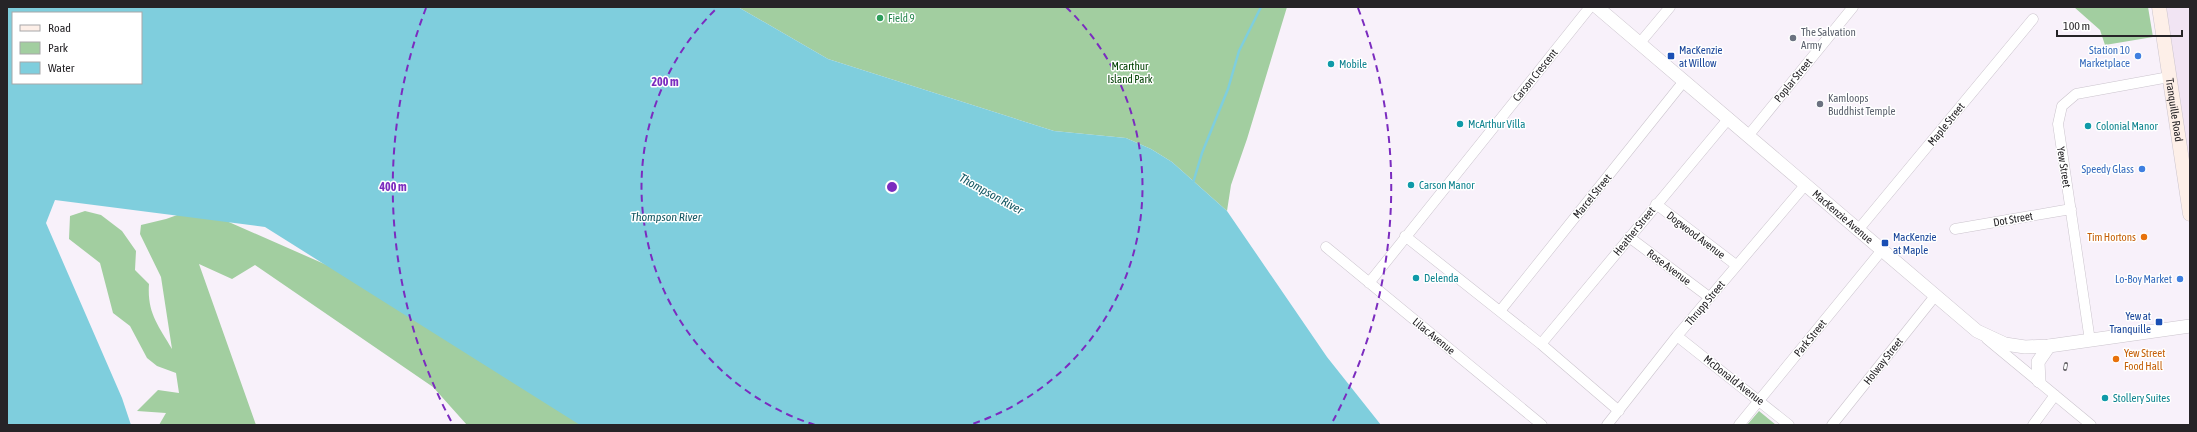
<svg xmlns="http://www.w3.org/2000/svg" width="2197" height="432" font-family="'Asap Condensed',sans-serif">
	<style>
		.built { fill: #f1e4f3 }
		.green { fill: #a2cea0 }
		.water { fill: #7fcedd; fill-rule: evenodd }
		.lines { fill: none; stroke-linecap: round; stroke-linejoin: round }
		.stream { stroke: #7fcedd; stroke-width: 2.5 }
		.minor-casing { stroke: #cbc4cd; stroke-width: 11 }
		.tertiary-casing { stroke: #cbc4cd; stroke-width: 14 }
		.secondary-casing { stroke: #cbc4cd; stroke-width: 15 }
		.minor { stroke: #fff; stroke-width: 10 }
		.tertiary { stroke: #fff; stroke-width: 13 }
		.secondary { stroke: #fdefe8; stroke-width: 14 }
		.rail-casing { stroke: #68656a; stroke-width: 4 }
		.rail { stroke: #fff; stroke-width: 2.5; stroke-dasharray: 8; stroke-linecap: butt }
		.ring { fill: none; stroke: #7b2cbf; stroke-width: 2; stroke-dasharray: 7 5 }
		.leisure-dot { fill: #2e9e5b; stroke: #fff; stroke-width: 1.5 }
		.worship-dot { fill: #6b7280; stroke: #fff; stroke-width: 1.5 }
		.transit-dot { fill: #1a4fb4; stroke: #fff; stroke-width: 1.5 }
		.shop-dot { fill: #3f7fe0; stroke: #fff; stroke-width: 1.5 }
		.culture-dot { fill: #0f9aa8; stroke: #fff; stroke-width: 1.5 }
		.food-dot { fill: #e8710a; stroke: #fff; stroke-width: 1.5 }
		.labels { text-anchor: middle; stroke-width: 3; stroke-linejoin: round; paint-order: stroke }
		.leisure-label { font-size: 11px; fill: #27864d; stroke: #fff; text-anchor: start }
		.worship-label { font-size: 11px; fill: #5b616d; stroke: #fff; text-anchor: start }
		.transit-label { font-size: 11px; fill: #164399; stroke: #fff; text-anchor: start }
		.shop-label { font-size: 11px; fill: #366cbe; stroke: #fff; text-anchor: end }
		.culture-label { font-size: 11px; fill: #0d838f; stroke: #fff; text-anchor: start }
		.park-label { font-size: 11px; fill: #004102; stroke: #fff }
		.street-label { font-size: 11px; fill: #262427; stroke: #fff }
		.food-label { font-size: 11px; fill: #c56008; stroke: #fff; text-anchor: end }
		.water-label { font-size: 12px; font-style: italic; fill: #135762; stroke: #fff }
		.centre { fill: #7b2cbf; stroke: #fff; stroke-width: 2 }
		.ring-label { font-size: 12px; text-anchor: middle; font-weight: bold; fill: #7b2cbf; stroke: #fff; stroke-width: 3; stroke-linejoin: round; paint-order: stroke }
	</style>
	<rect width="100%" height="100%" fill="#f8f1fa"/>
	<!-- built -->
	<path class="built" d="M2159,7H2190V214Z"/>
	<!-- green -->
	<path class="green" d="M738,7H1287L1247,139L1231,185L1227,211L1172,162L1151,149L1126,138L1054,131L828,59Z
		M2074,7H2148L2153,37L2105,45L2100,30Z
		M197,208L379,288L653,425H467L433,387L255,265L232,279L199,264L256,425H152H159L166,413L137,411L158,390L179,393L176,373L157,366L147,358L130,326L113,313L100,263L69,239L70,216L85,211L101,215L122,231L136,251L135,270L149,284C147,313 158,325 172,349L161,277L140,234L141,225L166,219Z
		M1759,411L1776,425H1747Z"/>
	<!-- water -->
	<path class="water" d="M7,7H738L828,59L1054,131L1126,138L1151,149L1172,162L1227,211L1327,357L1381,425H580L265,227L55,200L46,223L122,398L131,425H7ZM13,13H141V83H13Z"/>
	<g class="lines">
		<!-- stream -->
		<path class="stream" d="M1193,183L1202,153L1228,89L1239,51L1261,7"/>
		<!-- minor casing -->
		<g class="minor-casing">
			<path id="minor" d="M1639,44L1670,7
				M1748,136L1853,7
				M1656,204L1736,265
				M1955,229L2071,209
				M1858,230L2033,19
				M1405,236L1541,344L1619,411
				M1629,237L1709,297
				M1326,247L1542,425
				M1369,283L1590,7
				M1500,311L1684,81
				M1677,336L1789,425
				M1987,339L2091,425
				M2090,341L2058,124L2062,106L2076,94L2169,77
				M1541,344L1729,118
				M1607,425L1677,336L1806,184
				M1739,425L1882,250
				M1832,425L1935,296
				M2033,425L2055,395"/>
		</g>
		<!-- tertiary casing -->
		<g class="tertiary-casing">
			<g id="tertiary">
				<path id="s1" d="M1597,7L1977,331L2005,344L2025,347L2049,346L2190,326"/>
				<path d="M2039,381L2038,362L2049,346"/>
			</g>
		</g>
		<!-- secondary casing -->
		<g class="secondary-casing">
			<g id="secondary">
				<path id="s2" d="M2159,7L2190,214"/>
			</g>
		</g>
		<!-- minor -->
		<use href="#minor" class="minor"/>
		<!-- tertiary -->
		<use href="#tertiary" class="tertiary"/>
		<!-- secondary -->
		<use href="#secondary" class="secondary"/>
		<!-- rail casing -->
		<g class="rail-casing">
			<path id="rail" d="M2065,369L2066,364"/>
		</g>
		<!-- rail -->
		<use href="#rail" class="rail"/>
	</g>
	<!-- distance rings -->
	<g class="ring">
		<path d="M815 425A250 250 0 0 1 718 7M1066 7A250 250 0 0 1 969 425"/>
		<path d="M451 421A499 499 0 0 1 426 8M1358 8A499 499 0 0 1 1333 421"/>
	</g>
	<!-- markers -->
	<circle class="leisure-dot" cx="880" cy="18" r="4"/>
	<g class="worship-dot">
		<circle cx="1793" cy="38" r="4"/>
		<circle cx="1820" cy="104" r="4"/>
	</g>
	<g class="transit-dot">
		<rect x="1667" y="52" width="8" height="8" rx="2"/>
		<rect x="1881" y="239" width="8" height="8" rx="2"/>
		<rect x="2155" y="318" width="8" height="8" rx="2"/>
	</g>
	<g class="shop-dot">
		<circle cx="2138" cy="56" r="4"/>
		<circle cx="2142" cy="169" r="4"/>
		<circle cx="2180" cy="279" r="4"/>
	</g>
	<g class="culture-dot">
		<circle cx="1331" cy="64" r="4"/>
		<circle cx="1460" cy="124" r="4"/>
		<circle cx="2088" cy="126" r="4"/>
		<circle cx="1411" cy="185" r="4"/>
		<circle cx="1416" cy="278" r="4"/>
		<circle cx="2105" cy="398" r="4"/>
	</g>
	<g class="food-dot">
		<circle cx="2144" cy="237" r="4"/>
		<circle cx="2116" cy="359" r="4"/>
	</g>
	<g class="labels">
		<!-- leisure labels -->
		<g class="leisure-label">
			<text x="888" y="22">Field 9</text>
		</g>
		<!-- worship labels -->
		<g class="worship-label">
			<text x="1801" y="36">The Salvation<tspan x="1801" dy="13">Army</tspan></text>
			<text x="1828" y="102">Kamloops<tspan x="1828" dy="13">Buddhist Temple</tspan></text>
		</g>
		<!-- transit labels -->
		<g class="transit-label">
			<text x="1679" y="54">MacKenzie<tspan x="1679" dy="13">at Willow</tspan></text>
			<text x="1893" y="241">MacKenzie<tspan x="1893" dy="13">at Maple</tspan></text>
			<text x="2151" y="320" text-anchor="end">Yew at<tspan x="2151" dy="13">Tranquille</tspan></text>
		</g>
		<!-- shop labels -->
		<g class="shop-label">
			<text x="2130" y="54">Station 10<tspan x="2130" dy="13">Marketplace</tspan></text>
			<text x="2134" y="173">Speedy Glass</text>
			<text x="2172" y="283">Lo-Boy Market</text>
		</g>
		<!-- culture labels -->
		<g class="culture-label">
			<text x="1339" y="68">Mobile</text>
			<text x="1468" y="128">McArthur Villa</text>
			<text x="2096" y="130">Colonial Manor</text>
			<text x="1419" y="189">Carson Manor</text>
			<text x="1424" y="282">Delenda</text>
			<text x="2113" y="402">Stollery Suites</text>
		</g>
		<!-- park labels -->
		<g class="park-label">
			<text x="1130" y="70">Mcarthur<tspan x="1130" dy="13">Island Park</tspan></text>
		</g>
		<!-- street labels -->
		<g class="street-label">
			<text transform="translate(1535 75) rotate(-51)" y="4">Carson Crescent</text>
			<text transform="translate(1793 80) rotate(-51)" y="4">Poplar Street</text>
			<text dy="4" stroke="none"><textPath href="#s2" startOffset="104">Tranquille Road</textPath></text>
			<text transform="translate(1946 124) rotate(-51)" y="4">Maple Street</text>
			<text transform="translate(2064 167) rotate(81)" y="4">Yew Street</text>
			<text transform="translate(1592 196) rotate(-51)" y="4">Marcel Street</text>
			<text dy="4" stroke="none"><textPath href="#s1" startOffset="323">MacKenzie Avenue</textPath></text>
			<text transform="translate(2013 219) rotate(-10)" y="4">Dot Street</text>
			<text transform="translate(1634 231) rotate(-51)" y="4">Heather Street</text>
			<text transform="translate(1696 235) rotate(37)" y="4">Dogwood Avenue</text>
			<text transform="translate(1669 267) rotate(37)" y="4">Rose Avenue</text>
			<text transform="translate(1705 303) rotate(-50)" y="4">Thrupp Street</text>
			<text transform="translate(1434 336) rotate(39)" y="4">Lilac Avenue</text>
			<text transform="translate(1810 338) rotate(-51)" y="4">Park Street</text>
			<text transform="translate(1883 361) rotate(-52)" y="4">Holway Street</text>
			<text transform="translate(1734 380) rotate(38)" y="4">McDonald Avenue</text>
		</g>
		<!-- food labels -->
		<g class="food-label">
			<text x="2136" y="241">Tim Hortons</text>
			<text x="2124" y="357" text-anchor="start">Yew Street<tspan x="2124" dy="13">Food Hall</tspan></text>
		</g>
		<!-- water labels -->
		<g class="water-label">
			<text transform="translate(991 194) rotate(29)" y="4">Thompson River</text>
			<text x="666" y="221">Thompson River</text>
		</g>
	</g>
	<circle cx="892" cy="187" r="6" class="centre"/>
	<g class="ring-label">
		<text x="665" y="86">200 m</text>
		<text x="393" y="191">400 m</text>
	</g>
	<!-- border -->
	<rect width="2197" height="432" fill="none" stroke="#262427" stroke-width="16"/>
	<!-- legend -->
	<rect x="12" y="12" width="130" height="72" fill="#ffffff" stroke="#a8a7a9"/>
	<rect x="20" y="25" width="20" height="6" fill="#fdefe8" stroke="#a8a7a9"/>
	<text x="48" y="32" font-size="12" fill="#262427">Road</text>
	<rect x="20" y="42" width="20" height="12" fill="#a2cea0" stroke="#a8a7a9"/>
	<text x="48" y="52" font-size="12" fill="#262427">Park</text>
	<rect x="20" y="62" width="20" height="12" fill="#7fcedd" stroke="#a8a7a9"/>
	<text x="48" y="72" font-size="12" fill="#262427">Water</text>
	<!-- scale -->
	<path d="M2057 30v6h125v-6" fill="none" stroke="#262427" stroke-width="2"/>
	<text x="2063" y="30" font-size="12" fill="#262427" stroke="#ffffff" stroke-width="3" paint-order="stroke">100 m</text>
</svg>
